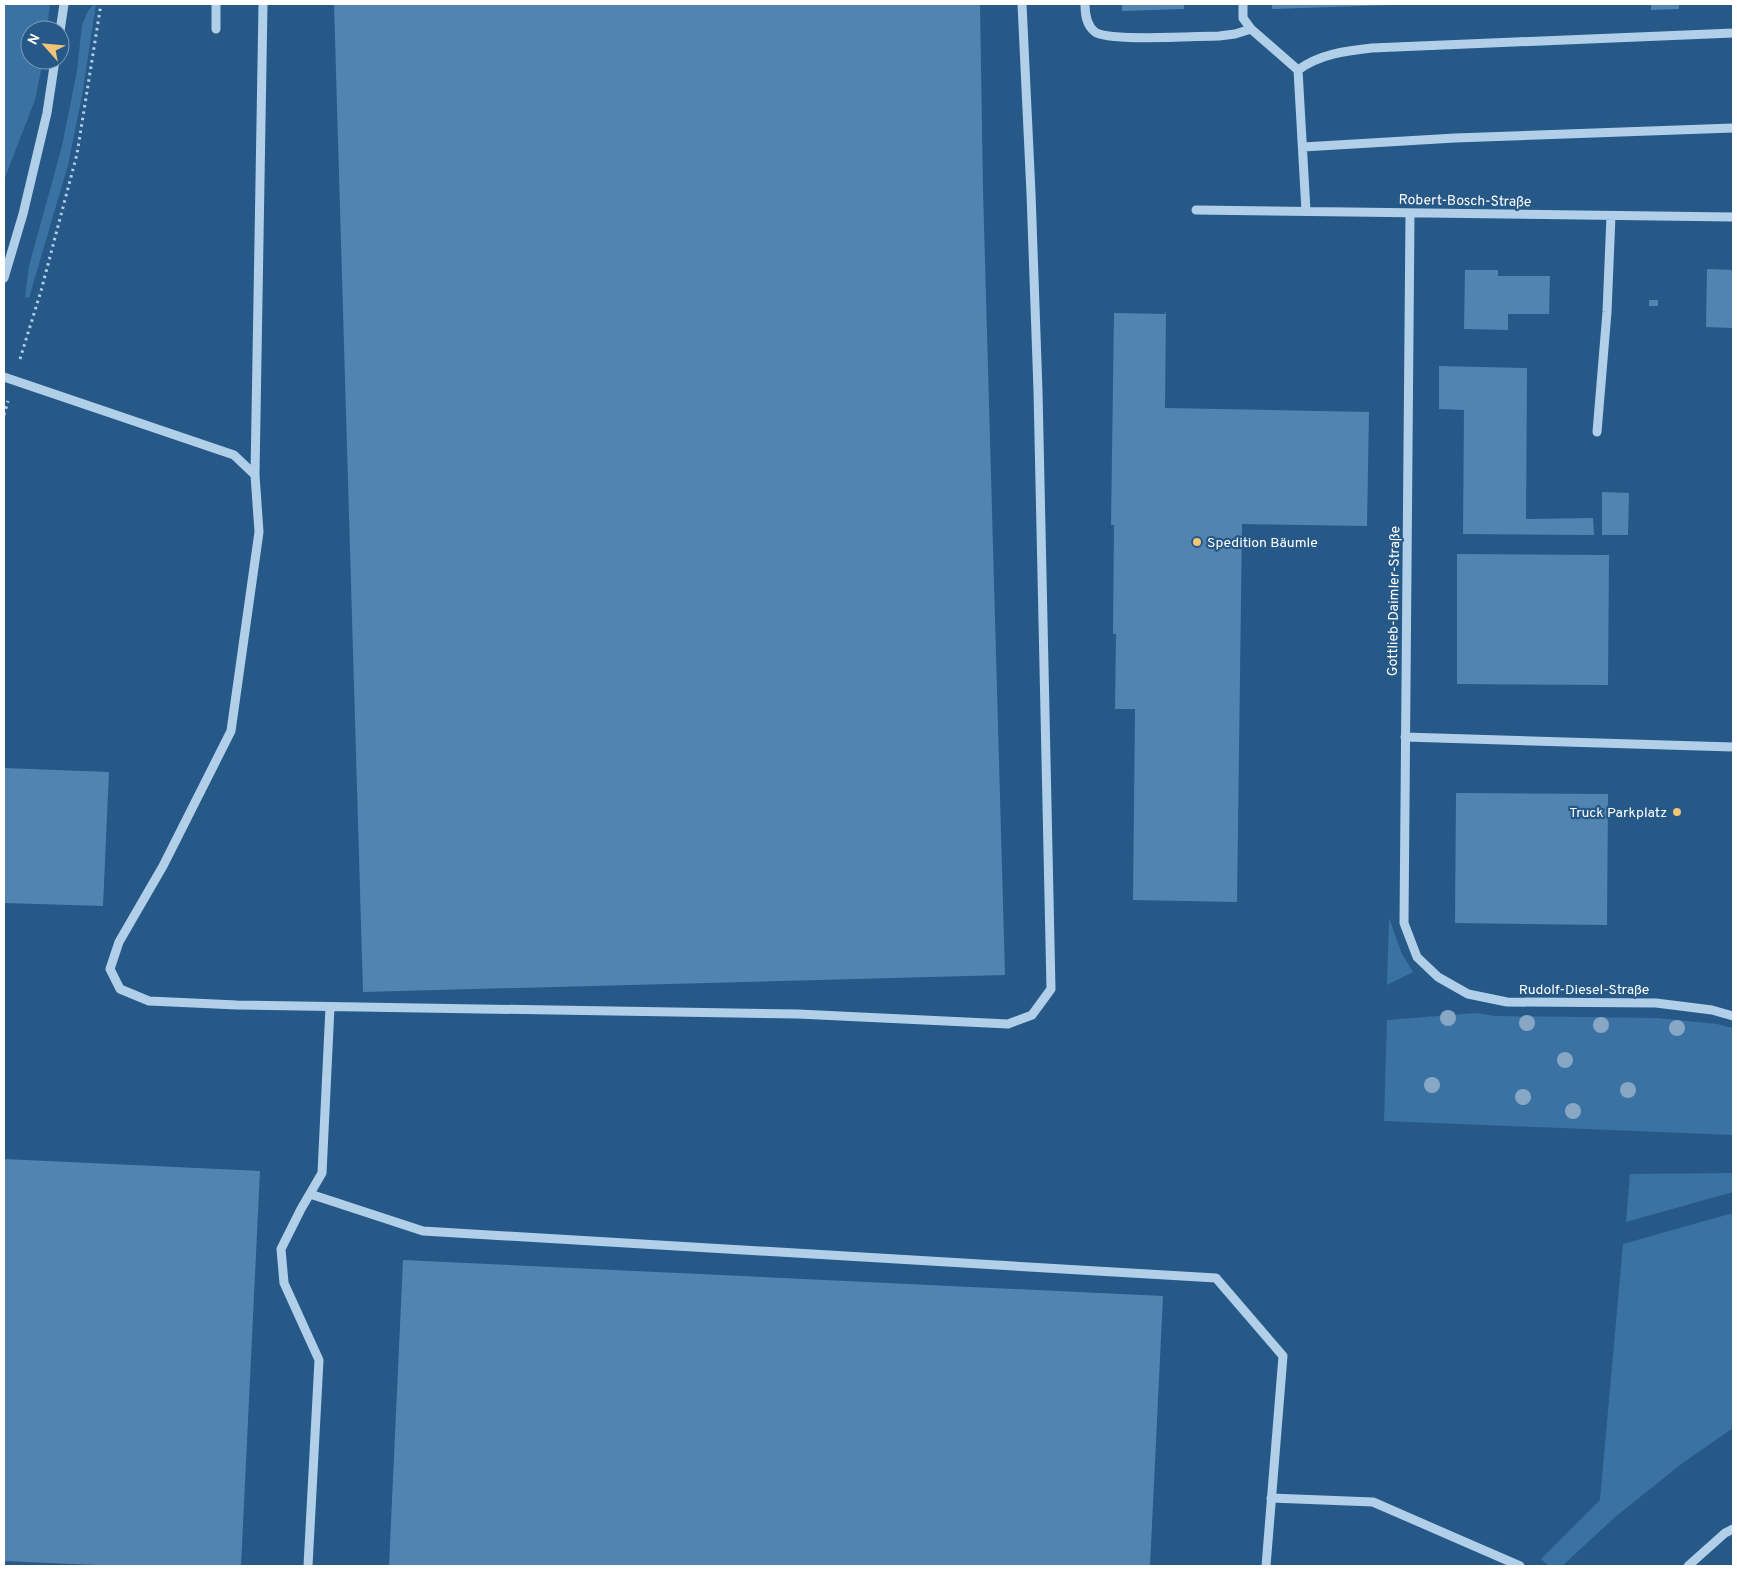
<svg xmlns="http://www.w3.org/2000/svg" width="1737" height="1570" font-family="Overpass,sans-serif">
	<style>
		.green { fill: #3a72a4 }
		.building { fill: #5284b1 }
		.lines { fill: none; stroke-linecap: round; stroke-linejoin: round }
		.path { stroke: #b2cfe9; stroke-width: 3; stroke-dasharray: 2.5 4; stroke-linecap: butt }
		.minor { stroke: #b2cfe9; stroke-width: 9 }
		.tree { fill: #87a7c5 }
		.poi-dot { fill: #f2c476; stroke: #265987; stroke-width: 2 }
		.labels { text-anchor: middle; stroke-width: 4.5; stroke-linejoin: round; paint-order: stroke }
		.street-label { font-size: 14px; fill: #fff; stroke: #265987 }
		.poi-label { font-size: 14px; fill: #fff; stroke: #265987; text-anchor: start }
	</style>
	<rect width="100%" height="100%" fill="#265987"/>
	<!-- green -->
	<path class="green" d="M4,4H50L47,30H30V60H43L35,100L4,180Z
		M94,4H96L82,96L68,165L29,298L25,297L29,266L62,146L77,71L82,25L88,11Z
		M1389,918L1402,954L1413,972L1387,985Z
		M1476,1013L1495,1016L1657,1018L1717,1024L1733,1028V1135L1384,1121L1387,1020Z
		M1733,1173V1192L1626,1222L1630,1174Z
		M1733,1213V1428L1680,1465L1614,1518L1562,1566H1549L1541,1559L1600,1500L1623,1244Z"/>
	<!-- building -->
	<path class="building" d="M334,4H980L983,190L1005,975L363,992Z
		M1122,4H1184V9L1122,11Z
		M1272,4H1391V5L1272,9Z
		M1651,4H1679V9L1651,10Z
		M1707,269L1733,270V328L1706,327Z
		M1465,270H1498V276H1550L1549,314H1508V330L1464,329Z
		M1649,300H1658V306H1649Z
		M1166,311L1165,408L1369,412L1367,526L1242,524L1237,902L1133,900L1135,709H1115L1116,634H1113L1114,525H1111L1114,313L1165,314Z
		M1439,366L1527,368L1526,519L1593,518L1594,535L1463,534L1464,410L1439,409Z
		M1602,492L1629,493L1628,535H1602Z
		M1457,554L1609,555L1608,685L1457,684Z
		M4,768L109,772L103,906L4,903Z
		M1456,793L1608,794L1607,925L1455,923Z
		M4,1159L260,1171L241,1566H120L4,1561Z
		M403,1260L1163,1296L1150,1566H389Z"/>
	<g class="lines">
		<!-- path -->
		<path class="path" d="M20,359L41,291L77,154L101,4
			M4,415L8,401"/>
		<!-- minor -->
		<path class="minor" d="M263,4L255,475L259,532L231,731L163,866L119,942L110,969L120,989L149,1001L237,1005L798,1014L1008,1024L1032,1015L1051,989L1038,391L1031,193L1022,4
			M1085,4C1085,14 1086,25 1095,32C1108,42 1198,36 1219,36L1235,34L1251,29
			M1243,4V18L1251,29L1298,70L1306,211
			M216,29V4
			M60,31L64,4
			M1298,70C1320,54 1345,51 1372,48L1733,33
			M1303,147L1455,138L1733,128
			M1196,210L1733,217
			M1410,213L1404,923L1417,957L1438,977L1468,994L1507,1002L1656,1003L1712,1010L1733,1016
			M4,278L23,214L47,113L55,60
			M4,377L234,455L255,475
			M1597,432L1607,312L1611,216
			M1405,737L1733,747
			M310,1194L423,1231L1216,1278L1283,1356L1266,1566
			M1271,1498L1373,1502L1520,1566
			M308,1566L319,1360L284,1283L281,1249L301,1209L322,1173L330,1007
			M1688,1566L1725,1533L1733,1529"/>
	</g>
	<!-- trees -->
	<g class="tree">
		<circle cx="1448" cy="1018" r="8"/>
		<circle cx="1527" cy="1023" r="8"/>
		<circle cx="1601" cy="1025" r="8"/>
		<circle cx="1677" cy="1028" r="8"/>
		<circle cx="1565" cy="1060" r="8"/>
		<circle cx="1432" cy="1085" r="8"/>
		<circle cx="1628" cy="1090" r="8"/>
		<circle cx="1523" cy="1097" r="8"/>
		<circle cx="1573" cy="1111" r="8"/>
	</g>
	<!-- markers -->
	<g class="poi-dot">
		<circle cx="1197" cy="542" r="5"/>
		<circle cx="1677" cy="812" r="5"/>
	</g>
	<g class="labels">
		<!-- street labels -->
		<g class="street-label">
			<text transform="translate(1465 200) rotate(1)" y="5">Robert-Bosch-Straße</text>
			<text transform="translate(1393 601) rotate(-89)" y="5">Gottlieb-Daimler-Straße</text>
			<text x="1584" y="994">Rudolf-Diesel-Straße</text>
		</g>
		<!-- poi labels -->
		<g class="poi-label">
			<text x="1207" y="547">Spedition Bäumle</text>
			<text x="1667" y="817" text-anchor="end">Truck Parkplatz</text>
		</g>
	</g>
	<!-- border -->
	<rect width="1737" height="1570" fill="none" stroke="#ffffff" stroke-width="10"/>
	<!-- north arrow -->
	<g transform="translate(45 45) rotate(297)"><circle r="24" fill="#265987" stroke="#7d9bb7"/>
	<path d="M0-4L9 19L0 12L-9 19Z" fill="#f2c476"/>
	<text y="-8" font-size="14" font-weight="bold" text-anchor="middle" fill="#ffffff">N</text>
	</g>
</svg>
